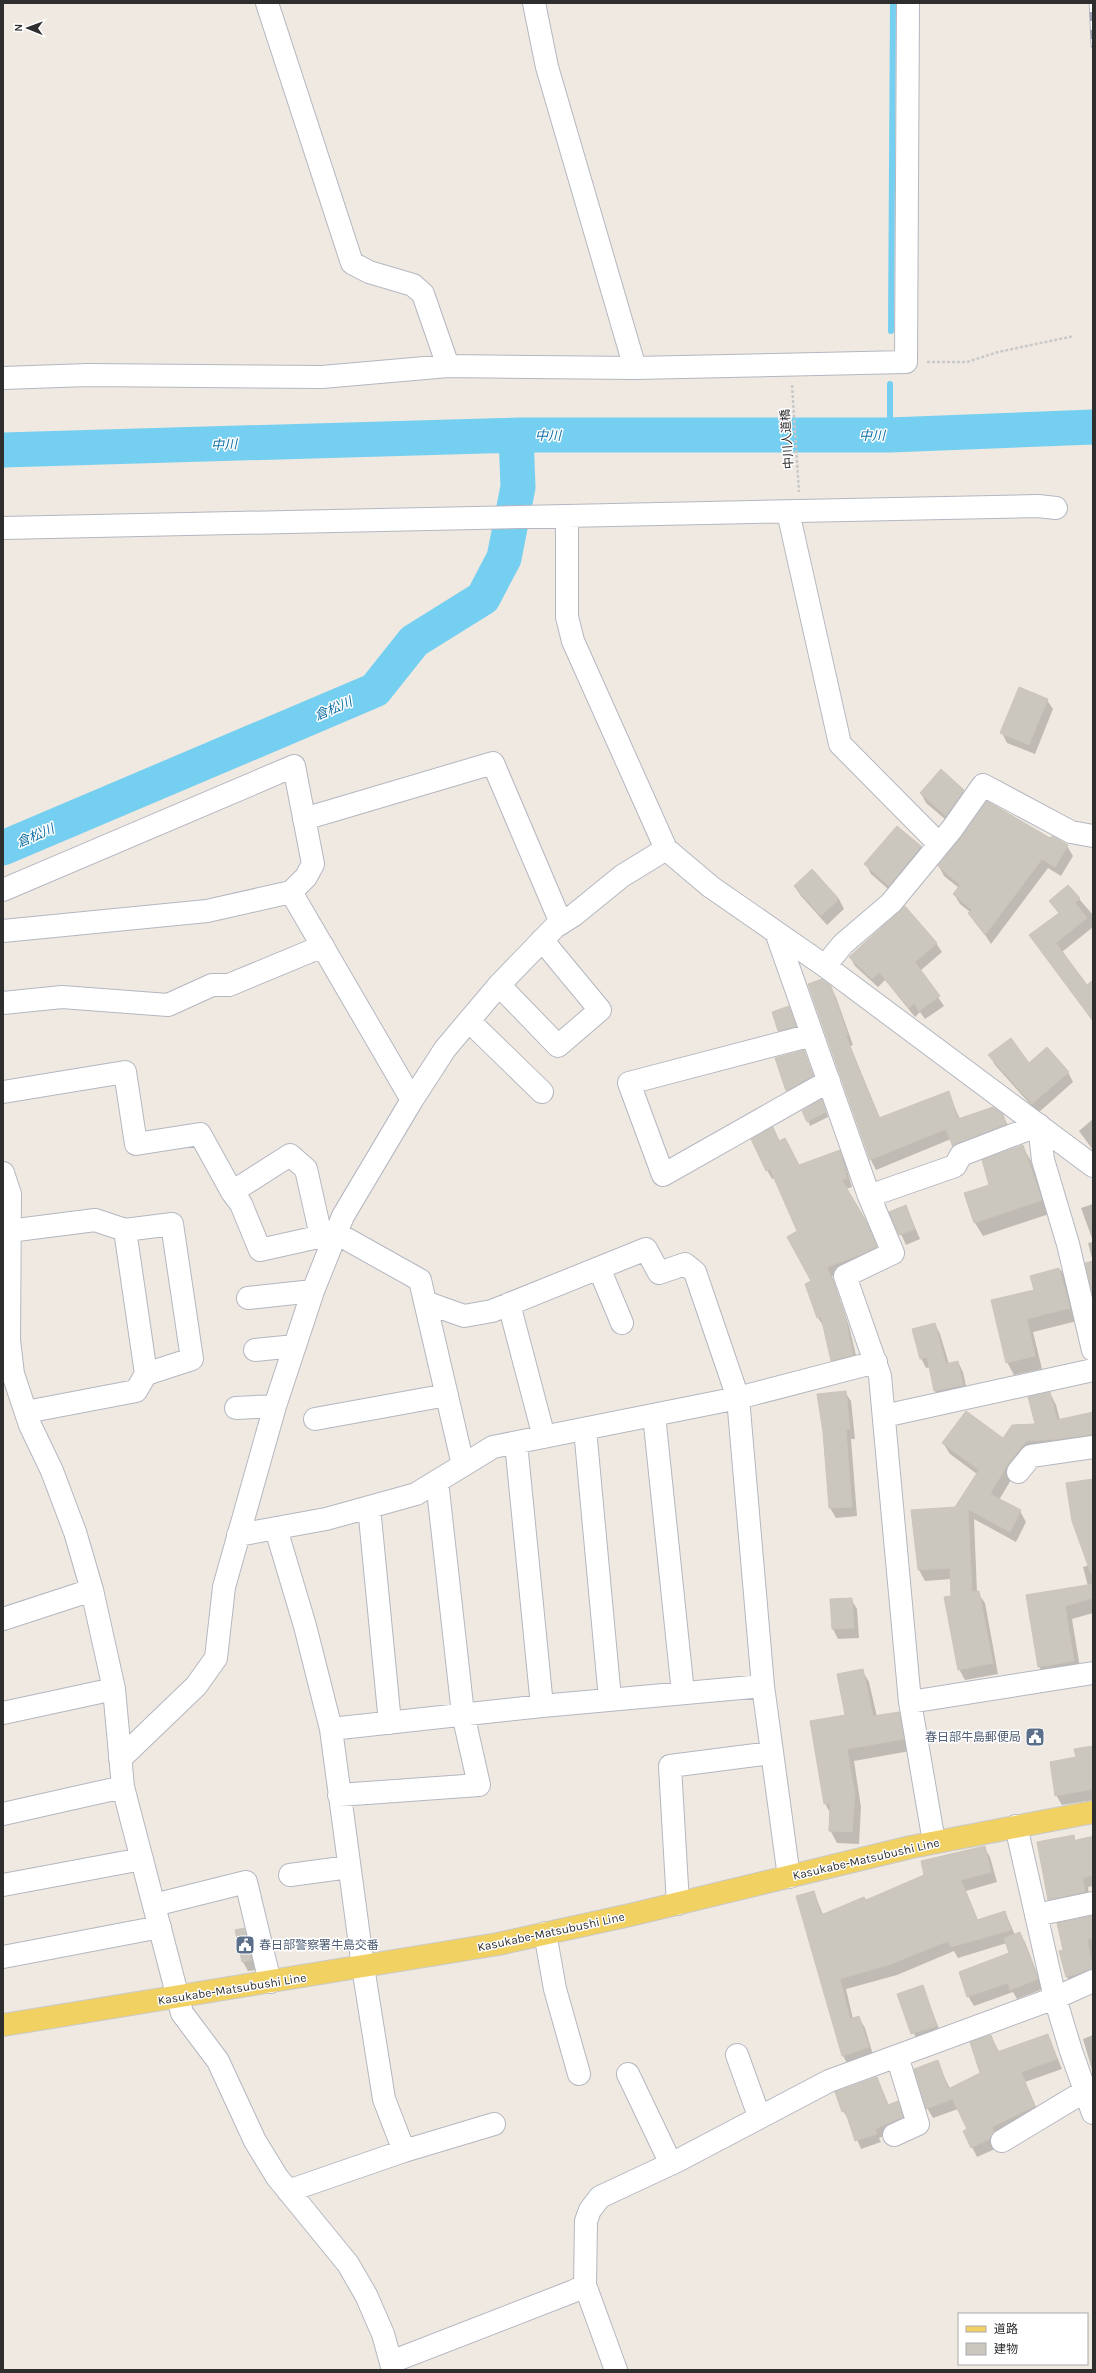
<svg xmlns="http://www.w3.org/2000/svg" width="1096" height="2373" font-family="Karla,'Noto Sans JP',sans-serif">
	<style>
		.shadow { fill: #0003 }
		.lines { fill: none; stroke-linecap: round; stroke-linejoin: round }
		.stream { stroke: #75cff0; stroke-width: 6 }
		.river { stroke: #75cff0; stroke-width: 35 }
		.building { fill: #cbc7bf; stroke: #cbc5ba }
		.minor-casing { stroke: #b4b7c1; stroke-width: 24 }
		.major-casing { stroke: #c9c9c9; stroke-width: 24 }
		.path { stroke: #c9c9c9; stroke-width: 2.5; stroke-dasharray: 3 2; stroke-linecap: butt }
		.minor { stroke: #fff; stroke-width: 22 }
		.major { stroke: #f2d163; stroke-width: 22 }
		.rail-casing { stroke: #a3a6b8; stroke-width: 4.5 }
		.rail { stroke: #fff; stroke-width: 3; stroke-dasharray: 9; stroke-linecap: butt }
		.labels { text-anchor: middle; stroke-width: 3; stroke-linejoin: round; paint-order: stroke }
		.street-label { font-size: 12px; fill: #2e2e2e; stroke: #fff }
		.service-label { font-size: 12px; fill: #4e5e75; stroke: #fff; text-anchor: end }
		.water-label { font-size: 13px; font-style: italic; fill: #0d6fa3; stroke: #fff }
	</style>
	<rect width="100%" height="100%" fill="#efe9e1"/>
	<!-- shadow -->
	<path class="shadow" d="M1047,700L1053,709L1035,754L1007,743L1002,733Z
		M963,791L969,800L952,825L926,803L921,793Z
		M897,827L921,847L926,857L895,895L871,874L866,864Z
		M1051,840L1067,846L1073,856L1061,876L1048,868L991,944L970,912L960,904L954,894L959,888L944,876L939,866Z
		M1068,886L1093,915V927L1062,952L1093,994V1021L1030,935L1059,914L1050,901Z
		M795,887L839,899L844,909L827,925L801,896Z
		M936,943L942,952L920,971L944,1006L925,1019L920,1012L915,1017L885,980L878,987L855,966L850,957Z
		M809,985L830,987L836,997L853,1045L850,1046L880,1118L948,1093L960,1119L1002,1115L1008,1125L959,1156L951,1139L876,1170L871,1160Z
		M788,1007L801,1036L785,1040L779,1031Z
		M804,1051L818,1086L792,1100L787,1091L776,1058Z
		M990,1055L1068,1072L1073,1082L1038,1113L995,1065Z
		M824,1105L828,1117L810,1126L808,1121Z
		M1093,1119V1150L1079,1131Z
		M773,1128L780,1142L799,1166L839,1151L844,1160L852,1187L846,1189L871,1232L880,1254L870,1262L832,1276L849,1326L858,1364L837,1370L832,1361L824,1327L818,1318L813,1282L798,1232L775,1178L772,1179L767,1170Z
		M1022,1146L1030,1159L1049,1214L983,1236L975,1223Z
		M1093,1204V1241L1081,1208Z
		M906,1206L920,1239L906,1245L891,1213Z
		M1093,1242V1289V1262L1088,1243Z
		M1061,1270L1068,1283L1077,1321L1033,1332L1042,1369L1014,1375L1007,1362L1035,1291L1032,1276Z
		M935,1324L940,1334L949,1364L958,1362L963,1372L968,1395L940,1400L935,1391L930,1367L926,1368L921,1358Z
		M845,1392L851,1401L855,1439H851L857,1516L836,1518L830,1508L824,1432Z
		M1050,1393L1056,1405L1060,1420L1093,1413V1446L1065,1450L1014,1475L999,1500L1020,1511L1026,1522L1016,1542L974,1519L977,1592L985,1603L998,1674L965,1680L959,1669L951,1579L925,1581L919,1570L912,1511L956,1508L977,1474L950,1454L943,1443L1003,1440L1036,1425Z
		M1093,1480V1613L1072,1619L1081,1674L1046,1680L1039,1666L1027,1596L1088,1586L1083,1567L1089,1565Z
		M851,1599L857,1609L859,1638L838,1639L833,1629L831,1600Z
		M862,1670L869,1682L877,1717L898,1713L906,1725L910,1751L854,1761L861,1807L859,1844L837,1843L830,1830V1813L825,1803L847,1716Z
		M1093,1747V1803L1089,1804L1087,1801L1062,1805L1056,1795L1077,1758Z
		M1073,1836L1075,1840L1093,1836V1886L1088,1887L1090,1902L1054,1909L1049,1899Z
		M984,1847L990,1857L997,1882L966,1891L978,1920L1005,1912L1015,1935L1019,1933L1025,1942L1043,1989L1017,1999L1013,1992L974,2006L968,1996L1011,1954L1007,1943L958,1958L954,1951L897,1975L846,1989L853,2019L859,2018L865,2028L874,2058L849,2066L843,2056L814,1892L823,1915L866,1901L926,1876Z
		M1093,1917V1979L1072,1987L1067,1977L1060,1952L1064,1950L1058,1924Z
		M244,1929L249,1939L257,1970L248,1971L243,1962Z
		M922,1986L942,2036L918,2043L898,1995Z
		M1048,2035L1062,2069L1025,2082L1040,2116L995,2149L977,2157L964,2131L968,2129L958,2109L933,2118L927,2108L937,2061L950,2089L982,2074L991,2036L999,2052Z
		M1093,2035V2073L1083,2039Z
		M877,2078L889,2106L898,2103L907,2126L879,2138L881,2142L861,2149L849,2120L843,2111Z"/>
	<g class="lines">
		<!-- stream -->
		<path class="stream" d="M891,331L893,3
			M890,435V384"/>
		<!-- river -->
		<path class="river" d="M3,450L516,435H890L1093,427
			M3,848L375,690L414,641L483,598L504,558L518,487L516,435"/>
	</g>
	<!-- building -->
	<path class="building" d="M1019,687L1048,699L1029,745L1000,733Z
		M941,769L964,790L946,816L920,793Z
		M987,801L1050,838L1052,836L1068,845L1055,867L1042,859L985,935L968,913L972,910L953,894L960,885L938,866Z
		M897,826L921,846L889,886L864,864Z
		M812,869L839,899L821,916L794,886Z
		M1068,885L1080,898L1075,903L1087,918L1056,943L1087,985L1093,980V1021L1029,935L1059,913L1049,901Z
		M905,906L937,943L915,962L940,996L919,1011L914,1003L909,1008L879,972L872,979L849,957Z
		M822,979L831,986L848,1035L846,1036L879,1118L949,1091L958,1119L993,1107L1003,1114L1006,1124L953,1147L946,1129L870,1160L808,984Z
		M789,1006L796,1026L778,1031L772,1012Z
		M1011,1038L1029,1063L1047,1047L1069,1072L1032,1104L988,1055Z
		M804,1050L813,1076L786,1091L775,1058Z
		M822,1099L826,1112L807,1122L802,1111Z
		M773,1127L779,1141L785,1138L799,1165L840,1150L847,1178L842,1180L866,1221L876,1244V1247L865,1253L827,1267L845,1315L853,1355L831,1361L821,1317L817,1318L805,1284L811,1281L787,1237L797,1231L770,1169L766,1171L751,1139Z
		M1023,1145L1042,1200L974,1223L964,1193L989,1185L982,1160Z
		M906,1205L915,1229L899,1235L889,1212Z
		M1093,1261V1296L1085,1263Z
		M1059,1268L1070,1308L1027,1319L1035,1356L1006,1363L991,1300L1034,1290L1030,1276Z
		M935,1323L946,1364L958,1361L963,1385L934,1391L927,1357L920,1359L912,1329Z
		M846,1391L850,1429H846L852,1507L829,1508L823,1432L817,1394Z
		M1050,1392L1057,1420L1093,1412V1434L1058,1439L1026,1441L1008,1464L990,1494L1021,1510L1010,1532L968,1509L972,1592L979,1591L993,1663L958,1670L944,1597L951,1596L950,1568L918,1570L911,1510L955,1507L979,1470L942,1443L966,1411L1003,1438L1012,1425L1035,1424L1028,1397Z
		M1093,1479V1574H1091L1072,1521L1066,1483Z
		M1093,1584V1598L1065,1606L1074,1661L1038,1667L1026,1595Z
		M852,1598L854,1628L832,1629L830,1599Z
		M863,1669L873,1716L899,1712L904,1739L847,1749L855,1794L852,1832L829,1831L830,1803L824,1804L810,1721L845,1715L837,1674Z
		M1093,1746V1789L1055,1796L1050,1762L1076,1757L1074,1749Z
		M1074,1835L1075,1841L1093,1837V1875L1083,1878L1085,1892L1048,1900L1037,1842Z
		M985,1846L991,1872L961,1880L977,1920L1005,1911L1011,1930L951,1947L948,1941L891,1964L840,1979L850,2019L859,2016L869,2047L842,2056L796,1896L814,1891L821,1915L864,1897L866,1900L924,1875L921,1861Z
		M1092,1916L1093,1938L1087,1939L1093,1969L1066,1977L1059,1951L1063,1950L1057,1923Z
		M244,1928L252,1960L242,1962L235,1930Z
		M1020,1932L1038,1979L1010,1990L1008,1983L967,1997L959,1972L1009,1953L1004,1938Z
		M923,1985L937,2026L911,2034L897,1994Z
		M1048,2034L1057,2059L1021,2072L1035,2106L992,2127L994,2131L990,2139L971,2148L963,2131L967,2129L951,2096L952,2099L926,2109L914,2069L938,2060L948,2089L980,2073L970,2042L991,2035L997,2052Z
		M877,2077L888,2105L898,2101L903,2117L875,2129L877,2134L855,2141L845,2110L842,2112L835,2092Z"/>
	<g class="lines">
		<!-- minor casing -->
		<g class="minor-casing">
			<path id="minor" d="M267,3L352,263L369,272L413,285L423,294L448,366
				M534,3L547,67L635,368
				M3,378L88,375L322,377L448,366L635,368L906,362L908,3
				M788,512L840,744L939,844
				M567,516V617L573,641L666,849L711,887L825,966L1093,1166
				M3,528L1038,506L1056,508
				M304,819L493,763L561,923
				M3,890L294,766L313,864L306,877L291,892L207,911L3,931
				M291,892L412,1100
				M776,932L869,1196
				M825,966L843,944L891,903L952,829L983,785L1071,832L1093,836
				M499,985L558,1046L600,1010L542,940
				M3,1003L62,997L168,1005L212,985H229L323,946
				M469,1021L542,1092
				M812,1035L629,1083L663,1175L829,1081
				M3,1092L125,1072L136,1144L200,1134L232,1192L241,1204L260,1250L336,1233L420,1280L463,1465
				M1039,1125L1043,1160L1068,1244L1093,1350
				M3,1173L10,1194L9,1340L13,1374L30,1425L52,1471L75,1532L92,1590L114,1689L123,1787L182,2013L218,2061L255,2141L277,2177L348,2264L366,2295L383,2334L393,2370
				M232,1192L290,1155L306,1169L321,1236
				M9,1231L95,1220L125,1230L172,1224L192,1359L146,1374
				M599,1268L622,1323
				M248,1298L313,1291
				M425,1302L464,1316L492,1311L646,1249L659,1273L685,1264L695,1272L738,1398L763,1686L789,1877
				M509,1304L544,1437
				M255,1350L295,1346
				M236,1408L275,1406
				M26,1412L136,1391L146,1374L125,1230
				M654,1415L683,1693
				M884,1416L1093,1370
				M315,1419L447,1395
				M585,1429L610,1699
				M516,1443L542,1706
				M1018,1472L1031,1456L1093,1447
				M369,1507L390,1723
				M276,1529L305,1626L331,1729L363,1967L384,2099L404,2151
				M238,1535L326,1519L416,1494L493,1447L738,1398L876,1362
				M3,1619L92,1590
				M910,1702L1093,1673
				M3,1713L114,1689
				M331,1729L542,1706L763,1686
				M120,1759L196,1686L216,1658L224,1587L275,1406L313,1291L343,1216L412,1100L445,1049L499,985L555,927L574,915L622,876L666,849
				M339,1795L479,1785L463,1714L437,1481
				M3,1814L123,1787
				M1016,1826L1055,1998L1071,2051L1093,2113
				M934,1842L910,1702L880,1376L845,1276L893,1253L869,1196L955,1166L961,1155L1039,1125
				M290,1875L349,1867
				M3,1885L142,1859
				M678,1904L670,1766L771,1753
				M154,1905L246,1882L270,1982
				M1036,1915L1093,1903
				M545,1933L555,1989L579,2074
				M3,1957L160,1927
				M737,2055L759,2116
				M628,2074L671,2164
				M894,2135L918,2124L897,2056
				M1002,2141L1085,2091
				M288,2191L404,2151L494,2124
				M391,2362L574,2291L585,2285
				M616,2370L585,2285L586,2221L590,2210L600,2197L677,2161L829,2081L1055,1998L1093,1981"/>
		</g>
		<!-- major casing -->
		<g class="major-casing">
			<path id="major" d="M3,2025L498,1944L630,1915L911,1847L1093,1812"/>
		</g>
		<!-- path -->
		<path class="path" d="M927,362H967L998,352L1074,336
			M792,385L799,492"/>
		<!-- minor -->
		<use href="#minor" class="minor"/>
		<!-- major -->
		<use href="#major" class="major"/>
		<!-- rail casing -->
		<g class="rail-casing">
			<path id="rail" d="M1091,3L1093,46"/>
		</g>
		<!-- rail -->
		<use href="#rail" class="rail"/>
	</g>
	<!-- icons -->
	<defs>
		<g id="civic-square" transform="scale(1)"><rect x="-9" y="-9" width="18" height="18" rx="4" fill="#5c6f8a" stroke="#fff"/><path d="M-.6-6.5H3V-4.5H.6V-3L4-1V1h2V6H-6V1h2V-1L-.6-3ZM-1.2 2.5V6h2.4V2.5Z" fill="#fff"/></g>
	</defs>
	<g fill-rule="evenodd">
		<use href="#civic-square" x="1035" y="1737"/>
		<use href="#civic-square" x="245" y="1945"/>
	</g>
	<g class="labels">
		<!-- street labels -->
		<g class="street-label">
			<text transform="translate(787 439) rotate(-94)" y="4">中川人道橋</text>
			<text transform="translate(866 1859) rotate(-13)" y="4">Kasukabe-Matsubushi Line</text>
			<text transform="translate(551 1932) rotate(-12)" y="4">Kasukabe-Matsubushi Line</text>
			<text transform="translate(232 1989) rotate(-9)" y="4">Kasukabe-Matsubushi Line</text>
		</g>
		<!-- service labels -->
		<g class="service-label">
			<text x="1021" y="1741">春日部牛島郵便局</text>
			<text x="259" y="1949" text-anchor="start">春日部警察署牛島交番</text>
		</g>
		<!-- water labels -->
		<g class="water-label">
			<text x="548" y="440">中川</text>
			<text x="872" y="440">中川</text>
			<text transform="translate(224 444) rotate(-2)" y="5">中川</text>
			<text transform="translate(333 708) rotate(-23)" y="5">倉松川</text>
			<text transform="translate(35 835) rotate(-23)" y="5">倉松川</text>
		</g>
	</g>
	<!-- border -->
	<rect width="1096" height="2373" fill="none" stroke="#2e2e2e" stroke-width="8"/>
	<!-- legend -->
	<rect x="958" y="2313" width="130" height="52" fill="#ffffff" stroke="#ababab"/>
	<rect x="966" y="2326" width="20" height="6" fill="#f2d163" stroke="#ababab"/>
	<text x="994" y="2333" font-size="12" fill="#2e2e2e">道路</text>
	<rect x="966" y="2343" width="20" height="12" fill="#cbc7bf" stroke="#ababab"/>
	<text x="994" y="2353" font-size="12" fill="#2e2e2e">建物</text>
	<!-- north arrow -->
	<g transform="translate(28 28) rotate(271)" stroke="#ffffff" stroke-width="3" paint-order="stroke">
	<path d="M0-3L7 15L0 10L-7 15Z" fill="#2e2e2e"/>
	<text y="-6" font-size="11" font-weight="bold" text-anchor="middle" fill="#2e2e2e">N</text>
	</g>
</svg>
